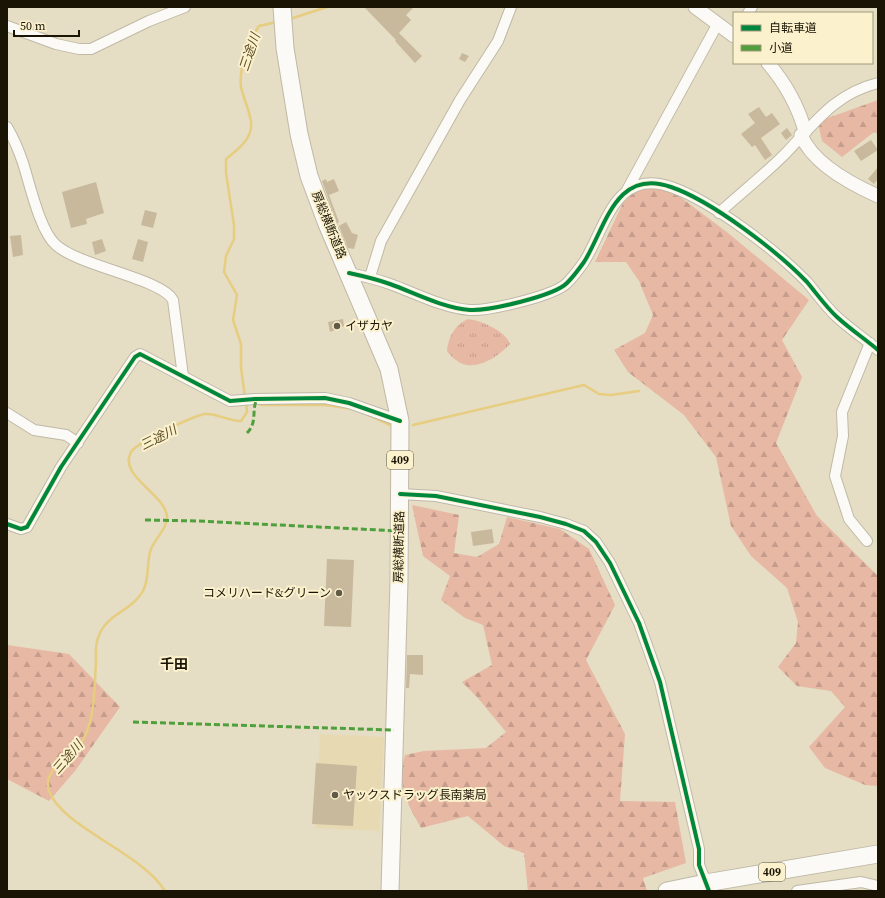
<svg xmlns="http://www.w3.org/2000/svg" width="885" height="898" font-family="'Source Serif 4','Noto Sans JP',serif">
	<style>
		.built { fill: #e7dab2 }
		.grass { fill: url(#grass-tufts) }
		.forest { fill: url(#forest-firs) }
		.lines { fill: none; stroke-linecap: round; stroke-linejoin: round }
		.stream { stroke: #e6cd7f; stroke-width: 2.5 }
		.building { fill: #c8b99d }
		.minor-casing { stroke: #bfb9a6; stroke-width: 12 }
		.tertiary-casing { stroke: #bfb9a6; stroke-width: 15 }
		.trunk-casing { stroke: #bfb9a6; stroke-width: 19 }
		.minor { stroke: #fbfaf6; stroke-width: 10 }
		.tertiary { stroke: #fbfaf6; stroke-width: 13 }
		.trunk { stroke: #fbfaf6; stroke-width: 17 }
		.quiet { stroke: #4fa03d; stroke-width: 3; stroke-dasharray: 6 3; stroke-linecap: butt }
		.cycleway-casing { stroke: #fcf1cd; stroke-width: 6 }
		.cycleway { stroke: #00873e; stroke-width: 4 }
		.poi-dot { fill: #605a47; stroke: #fcf1cd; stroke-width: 1.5 }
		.labels { text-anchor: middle; stroke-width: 4; stroke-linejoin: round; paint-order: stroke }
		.shield { fill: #fcf1cd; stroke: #5d5640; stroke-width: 1 }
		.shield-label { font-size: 11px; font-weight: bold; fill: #191404 }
		.street-label { font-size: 12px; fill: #191404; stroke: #fcf1cd }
		.poi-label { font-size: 12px; fill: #191404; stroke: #fcf1cd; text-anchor: start }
		.water-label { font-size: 13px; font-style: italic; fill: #5b4d24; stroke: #fcf1cd }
		.quarter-label { font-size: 14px; font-weight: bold; fill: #191404; stroke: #fcf1cd }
	</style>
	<defs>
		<pattern id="grass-tufts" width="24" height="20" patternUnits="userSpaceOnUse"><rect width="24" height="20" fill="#e7b8a4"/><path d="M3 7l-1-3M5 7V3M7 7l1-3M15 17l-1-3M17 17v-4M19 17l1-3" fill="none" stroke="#c69d8c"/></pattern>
		<pattern id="forest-firs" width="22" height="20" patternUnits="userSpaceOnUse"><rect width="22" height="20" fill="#e7b8a4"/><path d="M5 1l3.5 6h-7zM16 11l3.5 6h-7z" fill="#c69d8c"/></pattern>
	</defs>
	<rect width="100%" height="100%" fill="#e5ddc4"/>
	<!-- built -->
	<path class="built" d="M320,734L384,737L379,831L315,828Z"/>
	<!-- grass -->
	<path class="grass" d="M468,319C481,321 505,330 510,344C498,357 473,374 456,360C452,358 450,354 447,351C448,337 455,325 468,319Z"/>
	<!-- forest -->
	<path class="forest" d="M878,100V134L874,132L842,157L822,141L818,123L825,119Z
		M644,182L675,193L728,233L809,300L782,340L802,377L776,443L817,516L878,576V786L865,785L825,768L809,747L845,707L831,691L797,686L778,667L796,643L798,622L787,588L751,556L731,526L716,457L684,415L628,372L614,350L645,333L653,315L639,281L626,262H595L623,203Z
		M412,505L459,515L454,553L477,557L499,544L507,517L560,529L589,549L615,605L586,660L625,734L620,801L675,802L686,863L643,878L647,891H528L524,853L504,846L468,816L421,828L409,806L400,777L405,755L424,751L486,748L506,732L477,697L462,682L492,665L483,625L465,618L441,600L450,576L423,556Z
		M7,645L69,654L120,707L75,771L49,801L7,779Z"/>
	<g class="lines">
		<!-- stream -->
		<path class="stream" d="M290,19L327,7
			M245,397L241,368V344L233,320L237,295L224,272L226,256L234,239V225L226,173V159C239,149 256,136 250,117C248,107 243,97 241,87C239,66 248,43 259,26L277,22
			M261,405H325L347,408
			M369,415L390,425
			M413,425L584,385L599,394L611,395L639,391
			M165,891C141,852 63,828 49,791C42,769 69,760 79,746C96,723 94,689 96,662C96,654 95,645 98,638C105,614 131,612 143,591C150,578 146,562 151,549C155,539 168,527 167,516C164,493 118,476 131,452C136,443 193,416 205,414C217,413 228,421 241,421L247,412L246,402"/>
	</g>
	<!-- building -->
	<path class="building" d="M364,7H414L406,15L411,20L399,33L422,56L415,63L395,41L396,40Z
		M462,53L469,56L465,62L459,59Z
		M759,107L766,117L772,113L780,124L761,138L772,155L765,160L755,145L752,147L741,134L755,123L748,114Z
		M787,128L792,135L786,140L781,133Z
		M871,140L878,150L861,161L854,151Z
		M878,167V179L874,184L868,179Z
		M326,179L327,182L334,179L339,191L329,195L339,222L337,223L322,181Z
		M96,182L104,213L86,219L87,224L71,228L62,192Z
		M145,210L157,213L153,228L141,225Z
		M346,222L352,233L358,235L354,249L348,248L339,226Z
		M21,235L23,255L13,257L10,236Z
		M102,239L106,251L95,255L92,242Z
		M138,239L148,242L143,262L132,259Z
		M343,319L344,326L330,332L328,322Z
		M492,529L494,543L473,546L471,532Z
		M327,559L354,560L351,627L324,626Z
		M407,655H423V675L410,674L409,688H406Z
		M316,763L357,766L353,826L312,824Z"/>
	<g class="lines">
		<!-- minor casing -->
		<g class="minor-casing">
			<path id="minor" d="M748,13L752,7
				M7,26L56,44L79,49H91L149,21L185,7
				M7,127C14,139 19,151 23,163C30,185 40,231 56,245C79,266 162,279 173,300L183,376
				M627,190L717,25
				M719,213C741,193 765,174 785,154C815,123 834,94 878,83
				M349,273C363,276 376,279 390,284C415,293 443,308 470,310C489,311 554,296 567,283C573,277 579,269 584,262C605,229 615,167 671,187C712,201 777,251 807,282C817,294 826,307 837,317C850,329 865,339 878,350
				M370,277L381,241L460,100L498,41L511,7
				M7,413L34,430L66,435L78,443
				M400,494L436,496L540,517L566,524L584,531L596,542L610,563L639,623L660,682L699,849V865L708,887
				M7,524L21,529L27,527L61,467L135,357L140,354L230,401L255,399L325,398L349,403L400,421
				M867,541L849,519L835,476L843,436L842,412L870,343
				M797,891L861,882L878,886"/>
		</g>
		<!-- tertiary casing -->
		<g class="tertiary-casing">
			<path id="tertiary" d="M695,7L734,36
				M768,63C785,83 798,106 805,131
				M801,135C813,164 851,184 878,196"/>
		</g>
		<!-- trunk casing -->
		<g class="trunk-casing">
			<path id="trunk" d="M282,7L285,48L299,134L309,176L327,224L389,369L400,421L399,581L390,891
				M667,891L706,883L878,854"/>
		</g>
		<!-- minor -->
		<use href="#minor" class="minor"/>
		<!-- tertiary -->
		<use href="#tertiary" class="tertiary"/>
		<!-- trunk -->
		<use href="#trunk" class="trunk"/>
		<!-- quiet -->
		<path class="quiet" d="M247,433C258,422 251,410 257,399
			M145,520L198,521L399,531
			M133,722L394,730"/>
		<!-- cycleway casing -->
		<g class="cycleway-casing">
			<path id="cycleway" d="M349,273C363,276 376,279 390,284C415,293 443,308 470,310C489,311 554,296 567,283C573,277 579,269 584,262C605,229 615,167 671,187C712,201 777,251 807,282C817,294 826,307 837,317C850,329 865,339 878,350
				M400,494L436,496L540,517L566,524L584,531L596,542L610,563L639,623L660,682L699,849V865L709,891
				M7,524L21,529L27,527L61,467L135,357L140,354L230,401L255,399L325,398L349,403L400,421"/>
		</g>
		<!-- cycleway -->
		<use href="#cycleway" class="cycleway"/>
	</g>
	<!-- markers -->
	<g class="poi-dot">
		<circle cx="337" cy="326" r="4"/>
		<circle cx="339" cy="593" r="4"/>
		<circle cx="335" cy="795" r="4"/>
	</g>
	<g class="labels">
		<!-- shield labels -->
		<g class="shield">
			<rect x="387" y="451" width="26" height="18" rx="3"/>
			<rect x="759" y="863" width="26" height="18" rx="3"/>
		</g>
		<g class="shield-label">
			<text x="400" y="464">409</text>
			<text x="772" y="876">409</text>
		</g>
		<!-- street labels -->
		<g class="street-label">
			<text transform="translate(329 225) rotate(68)" y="4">房総横断道路</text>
			<text transform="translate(399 547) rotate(-89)" y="4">房総横断道路</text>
		</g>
		<!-- poi labels -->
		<g class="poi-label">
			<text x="345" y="330">イザカヤ</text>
			<text x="331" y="597" text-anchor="end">コメリハード&amp;グリーン</text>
			<text x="343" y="799">ヤックスドラッグ長南薬局</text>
		</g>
		<!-- water labels -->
		<g class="water-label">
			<text transform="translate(249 52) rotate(-71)" y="5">三途川</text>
			<text transform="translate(158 437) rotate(-27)" y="5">三途川</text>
			<text transform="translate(67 757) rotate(-49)" y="5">三途川</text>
		</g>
		<!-- quarter labels -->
		<g class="quarter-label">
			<text x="174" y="669">千田</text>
		</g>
	</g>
	<!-- border -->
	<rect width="885" height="898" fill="none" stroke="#191404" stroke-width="16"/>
	<!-- legend -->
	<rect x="733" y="12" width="140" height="52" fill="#fcf1cd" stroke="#a1997d"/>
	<rect x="741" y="25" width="20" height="6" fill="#00873e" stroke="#a1997d"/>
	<text x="769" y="32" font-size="12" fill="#191404">自転車道</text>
	<rect x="741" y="45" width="20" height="6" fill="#4fa03d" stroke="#a1997d"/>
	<text x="769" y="52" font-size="12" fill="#191404">小道</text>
	<!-- scale -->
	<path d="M14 30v6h65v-6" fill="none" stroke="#191404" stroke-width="2"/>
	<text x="20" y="30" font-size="12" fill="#191404" stroke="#fcf1cd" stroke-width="3" paint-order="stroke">50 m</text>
</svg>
